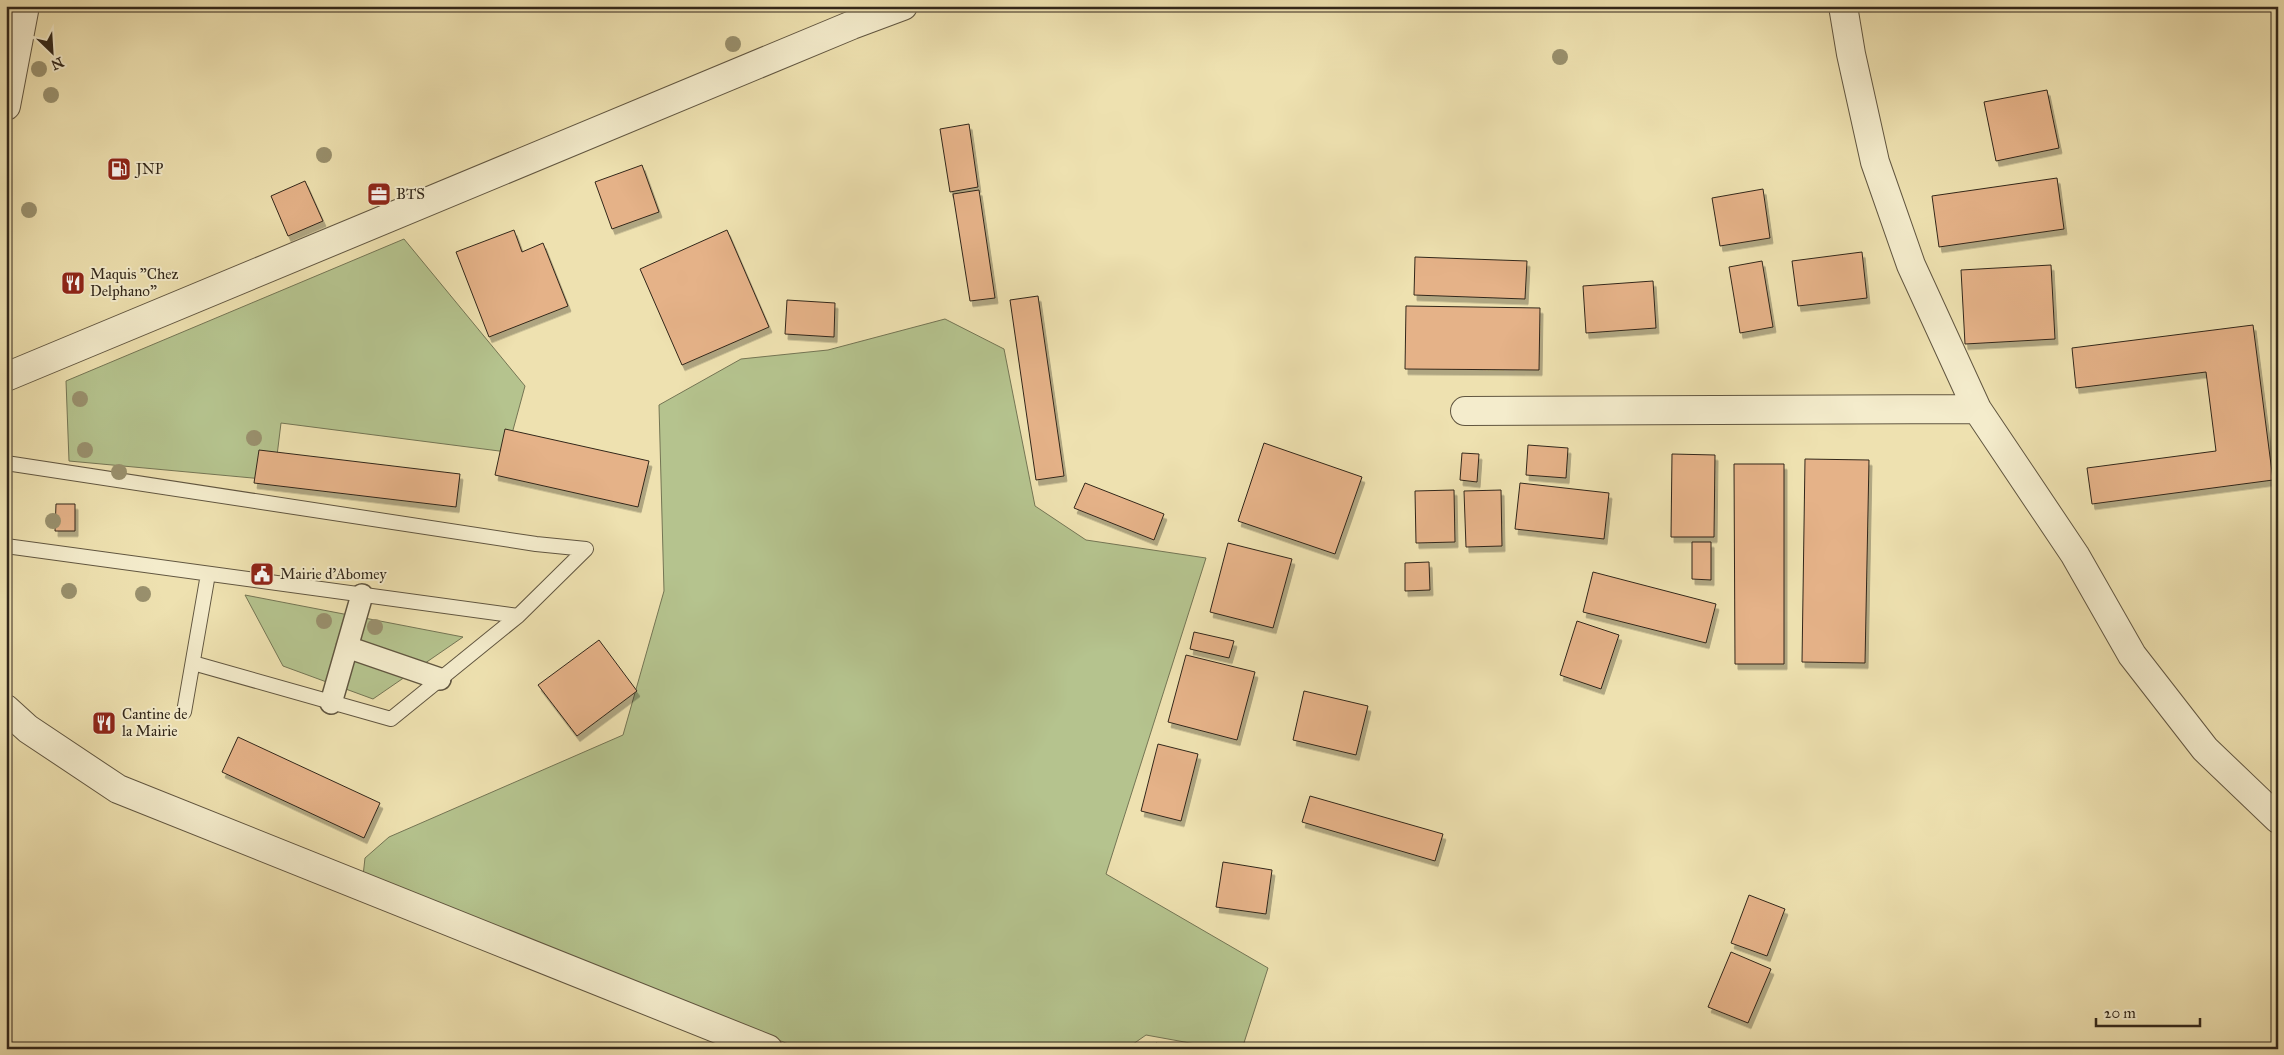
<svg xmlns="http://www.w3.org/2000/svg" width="2284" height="1055" font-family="'IM FELL Great Primer',serif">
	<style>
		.green { fill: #b5c38e; stroke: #747554 }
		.building { fill: #e5b288; stroke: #32271a; filter: url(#shadow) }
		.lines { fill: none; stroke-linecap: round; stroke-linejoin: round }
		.service-casing { stroke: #615640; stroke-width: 16 }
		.pedestrian-casing { stroke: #615640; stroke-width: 24 }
		.minor-casing { stroke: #615640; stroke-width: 30 }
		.tertiary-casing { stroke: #615640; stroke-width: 30 }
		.service { stroke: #f4eccc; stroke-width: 14 }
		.pedestrian { stroke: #f4eccc; stroke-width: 21 }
		.minor { stroke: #f4eccc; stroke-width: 28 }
		.tertiary { stroke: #f4eccc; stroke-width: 28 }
		.tree { fill: #99906d }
		.labels { text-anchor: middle; stroke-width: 4; stroke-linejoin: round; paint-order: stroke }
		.poi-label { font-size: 15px; fill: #32271a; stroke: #f4eccc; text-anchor: start }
	</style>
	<defs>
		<filter id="shadow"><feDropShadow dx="3" dy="5.5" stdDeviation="0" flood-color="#0004"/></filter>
	</defs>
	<rect width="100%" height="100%" fill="#eee1b0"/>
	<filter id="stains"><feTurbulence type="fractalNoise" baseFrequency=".004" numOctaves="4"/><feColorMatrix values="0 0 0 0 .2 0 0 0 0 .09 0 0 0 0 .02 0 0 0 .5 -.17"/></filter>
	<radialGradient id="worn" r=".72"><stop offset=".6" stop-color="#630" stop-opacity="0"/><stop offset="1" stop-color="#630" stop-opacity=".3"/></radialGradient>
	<!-- green -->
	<path class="green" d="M404,239L525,386L507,452L281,423L274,480L69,461L66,381Z
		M945,319L1004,349L1035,506L1086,540L1206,558L1106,874L1268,968L1242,1049H1223L1146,1035L1126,1049H801L363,876L365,858L389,837L623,735L664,591L659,405L741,359L828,350Z
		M245,595L463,637L373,699L283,666Z"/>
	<!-- building -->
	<path class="building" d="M2047,90L2059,148L1996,161L1984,102Z
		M969,124L978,187L950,192L940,129Z
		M642,165L659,212L612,229L595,182Z
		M2057,178L2064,229L1939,247L1932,196Z
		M305,181L323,221L288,236L271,196Z
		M1763,189L1770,238L1720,246L1712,198Z
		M979,190L995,298L970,301L953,194Z
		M514,230L522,252L543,243L568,306L489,337L456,252Z
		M727,230L769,327L682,365L640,269Z
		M1862,252L1867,298L1798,306L1792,261Z
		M1415,257L1527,261L1525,299L1414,295Z
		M1762,261L1773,327L1740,333L1729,267Z
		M2051,265L2055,339L1965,344L1961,270Z
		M1653,281L1656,328L1586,333L1583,286Z
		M1038,296L1064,476L1036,480L1010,300Z
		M787,300L835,303L834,337L785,334Z
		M1406,306L1540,308L1539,370L1405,369Z
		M2253,325L2273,480L2092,504L2087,468L2216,451L2206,372L2076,388L2072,348Z
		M505,429L649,461L638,507L495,475Z
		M1264,443L1362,477L1335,554L1238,521Z
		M1528,445L1568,448L1566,478L1526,475Z
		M259,450L460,474L456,507L254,483Z
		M1462,453L1479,454L1477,482L1460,480Z
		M1672,454L1715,455L1714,537H1671Z
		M1805,459L1869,460L1865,663L1802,662Z
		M1734,464H1784V664H1735Z
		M1085,483L1164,514L1154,540L1074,508Z
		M1520,483L1609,493L1604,539L1515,529Z
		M1454,490L1455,542L1416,543L1415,491Z
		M1501,490L1502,546L1466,547L1464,491Z
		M56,504H75V531H55Z
		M1692,542H1711V580L1692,579Z
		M1228,543L1292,559L1273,628L1210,612Z
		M1429,562L1430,590L1405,591V563Z
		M1593,572L1716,604L1706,643L1583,612Z
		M1577,621L1619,635L1601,689L1560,675Z
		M1194,632L1234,641L1229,658L1190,649Z
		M599,640L637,691L577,736L538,685Z
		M1186,655L1255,672L1237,740L1168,722Z
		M1304,691L1368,706L1356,755L1293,740Z
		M238,737L380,803L364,838L222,772Z
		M1158,744L1198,754L1181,821L1141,811Z
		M1310,796L1443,834L1435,861L1302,822Z
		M1223,862L1272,870L1266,914L1216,907Z
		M1749,895L1785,909L1767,956L1731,943Z
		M1731,952L1771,969L1748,1023L1708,1007Z
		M1156,1043L1175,1049H1154Z"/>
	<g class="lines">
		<!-- service casing -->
		<g class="service-casing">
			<path id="service" d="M6,463L536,544L586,549L518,616L391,719L193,663
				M6,546L518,616
				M184,712L208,574"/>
		</g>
		<!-- pedestrian casing -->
		<g class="pedestrian-casing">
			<path id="pedestrian" d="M347,647L440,679
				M331,703L362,595"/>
		</g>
		<!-- minor casing -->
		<g class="minor-casing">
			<path id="minor" d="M1843,6L1851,54L1875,162L1911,265L1977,409L2075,555L2132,655L2205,749L2278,819
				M6,377L852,25L903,6
				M1465,411L1977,409
				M6,709L28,729L118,789L768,1049"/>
		</g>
		<!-- tertiary casing -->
		<g class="tertiary-casing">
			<path id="tertiary" d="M6,106L25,6"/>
		</g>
		<!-- service -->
		<use href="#service" class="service"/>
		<!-- pedestrian -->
		<use href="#pedestrian" class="pedestrian"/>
		<!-- minor -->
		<use href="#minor" class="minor"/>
		<!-- tertiary -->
		<use href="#tertiary" class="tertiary"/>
	</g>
	<!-- trees -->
	<g class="tree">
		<circle cx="733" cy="44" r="8"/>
		<circle cx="1560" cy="57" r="8"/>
		<circle cx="39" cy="69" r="8"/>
		<circle cx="51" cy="95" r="8"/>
		<circle cx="324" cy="155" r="8"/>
		<circle cx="29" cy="210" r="8"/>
		<circle cx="80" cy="399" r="8"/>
		<circle cx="254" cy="438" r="8"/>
		<circle cx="85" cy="450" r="8"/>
		<circle cx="119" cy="472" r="8"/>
		<circle cx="53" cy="521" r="8"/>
		<circle cx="69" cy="591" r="8"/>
		<circle cx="143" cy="594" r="8"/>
		<circle cx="324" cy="621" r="8"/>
		<circle cx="375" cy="627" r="8"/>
	</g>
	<!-- icons -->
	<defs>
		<g id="fuel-square" transform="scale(1.25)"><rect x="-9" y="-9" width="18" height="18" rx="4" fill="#8f2418" stroke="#f4eccc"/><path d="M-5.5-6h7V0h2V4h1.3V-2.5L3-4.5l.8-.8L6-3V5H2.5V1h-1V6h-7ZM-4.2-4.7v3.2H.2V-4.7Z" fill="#fff"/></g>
		<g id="office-square" transform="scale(1.25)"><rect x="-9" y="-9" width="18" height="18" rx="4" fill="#8f2418" stroke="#f4eccc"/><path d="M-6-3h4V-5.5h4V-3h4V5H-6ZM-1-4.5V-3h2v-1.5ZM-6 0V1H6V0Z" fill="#fff"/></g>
		<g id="restaurant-square" transform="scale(1.25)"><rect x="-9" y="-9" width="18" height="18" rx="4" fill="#8f2418" stroke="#f4eccc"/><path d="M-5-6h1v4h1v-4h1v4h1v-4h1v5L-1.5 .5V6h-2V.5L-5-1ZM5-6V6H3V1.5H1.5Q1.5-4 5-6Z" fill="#fff"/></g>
		<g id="civic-square" transform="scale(1.25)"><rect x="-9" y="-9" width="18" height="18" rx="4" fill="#8f2418" stroke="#f4eccc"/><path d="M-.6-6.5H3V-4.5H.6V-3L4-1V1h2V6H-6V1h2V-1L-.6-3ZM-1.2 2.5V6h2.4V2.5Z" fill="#fff"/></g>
	</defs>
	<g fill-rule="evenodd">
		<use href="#fuel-square" x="119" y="169"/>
		<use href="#office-square" x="379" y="194"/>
		<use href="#restaurant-square" x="73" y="283"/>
		<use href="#civic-square" x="262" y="574"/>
		<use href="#restaurant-square" x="104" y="723"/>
	</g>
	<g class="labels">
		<!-- poi labels -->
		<g class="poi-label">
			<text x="136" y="174">JNP</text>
			<text x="396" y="199">BTS</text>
			<text x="90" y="279">Maquis "Chez<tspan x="90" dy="17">Delphano"</tspan></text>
			<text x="280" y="579">Mairie d'Abomey</text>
			<text x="122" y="719">Cantine de<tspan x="122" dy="17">la Mairie</tspan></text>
		</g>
	</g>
	<!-- margin -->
	<rect width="2284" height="1055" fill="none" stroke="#eee1b0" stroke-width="25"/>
	<rect x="8" y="8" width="2269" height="1040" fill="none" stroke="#32271a" stroke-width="2.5"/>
	<rect x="12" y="12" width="2259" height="1030" fill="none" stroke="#32271a"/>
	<!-- north arrow -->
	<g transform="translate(52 52) rotate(155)" stroke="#f4eccc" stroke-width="4" paint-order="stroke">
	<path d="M0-4L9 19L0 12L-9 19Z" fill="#32271a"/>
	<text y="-8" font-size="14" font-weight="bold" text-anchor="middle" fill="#32271a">N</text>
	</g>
	<!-- scale -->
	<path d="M2096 1018v8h104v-8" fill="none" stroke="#32271a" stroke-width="2.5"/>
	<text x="2104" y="1018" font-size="15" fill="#32271a" stroke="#f4eccc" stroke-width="4" paint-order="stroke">20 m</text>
	<rect width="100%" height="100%" filter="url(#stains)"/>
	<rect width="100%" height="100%" fill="url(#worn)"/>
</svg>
